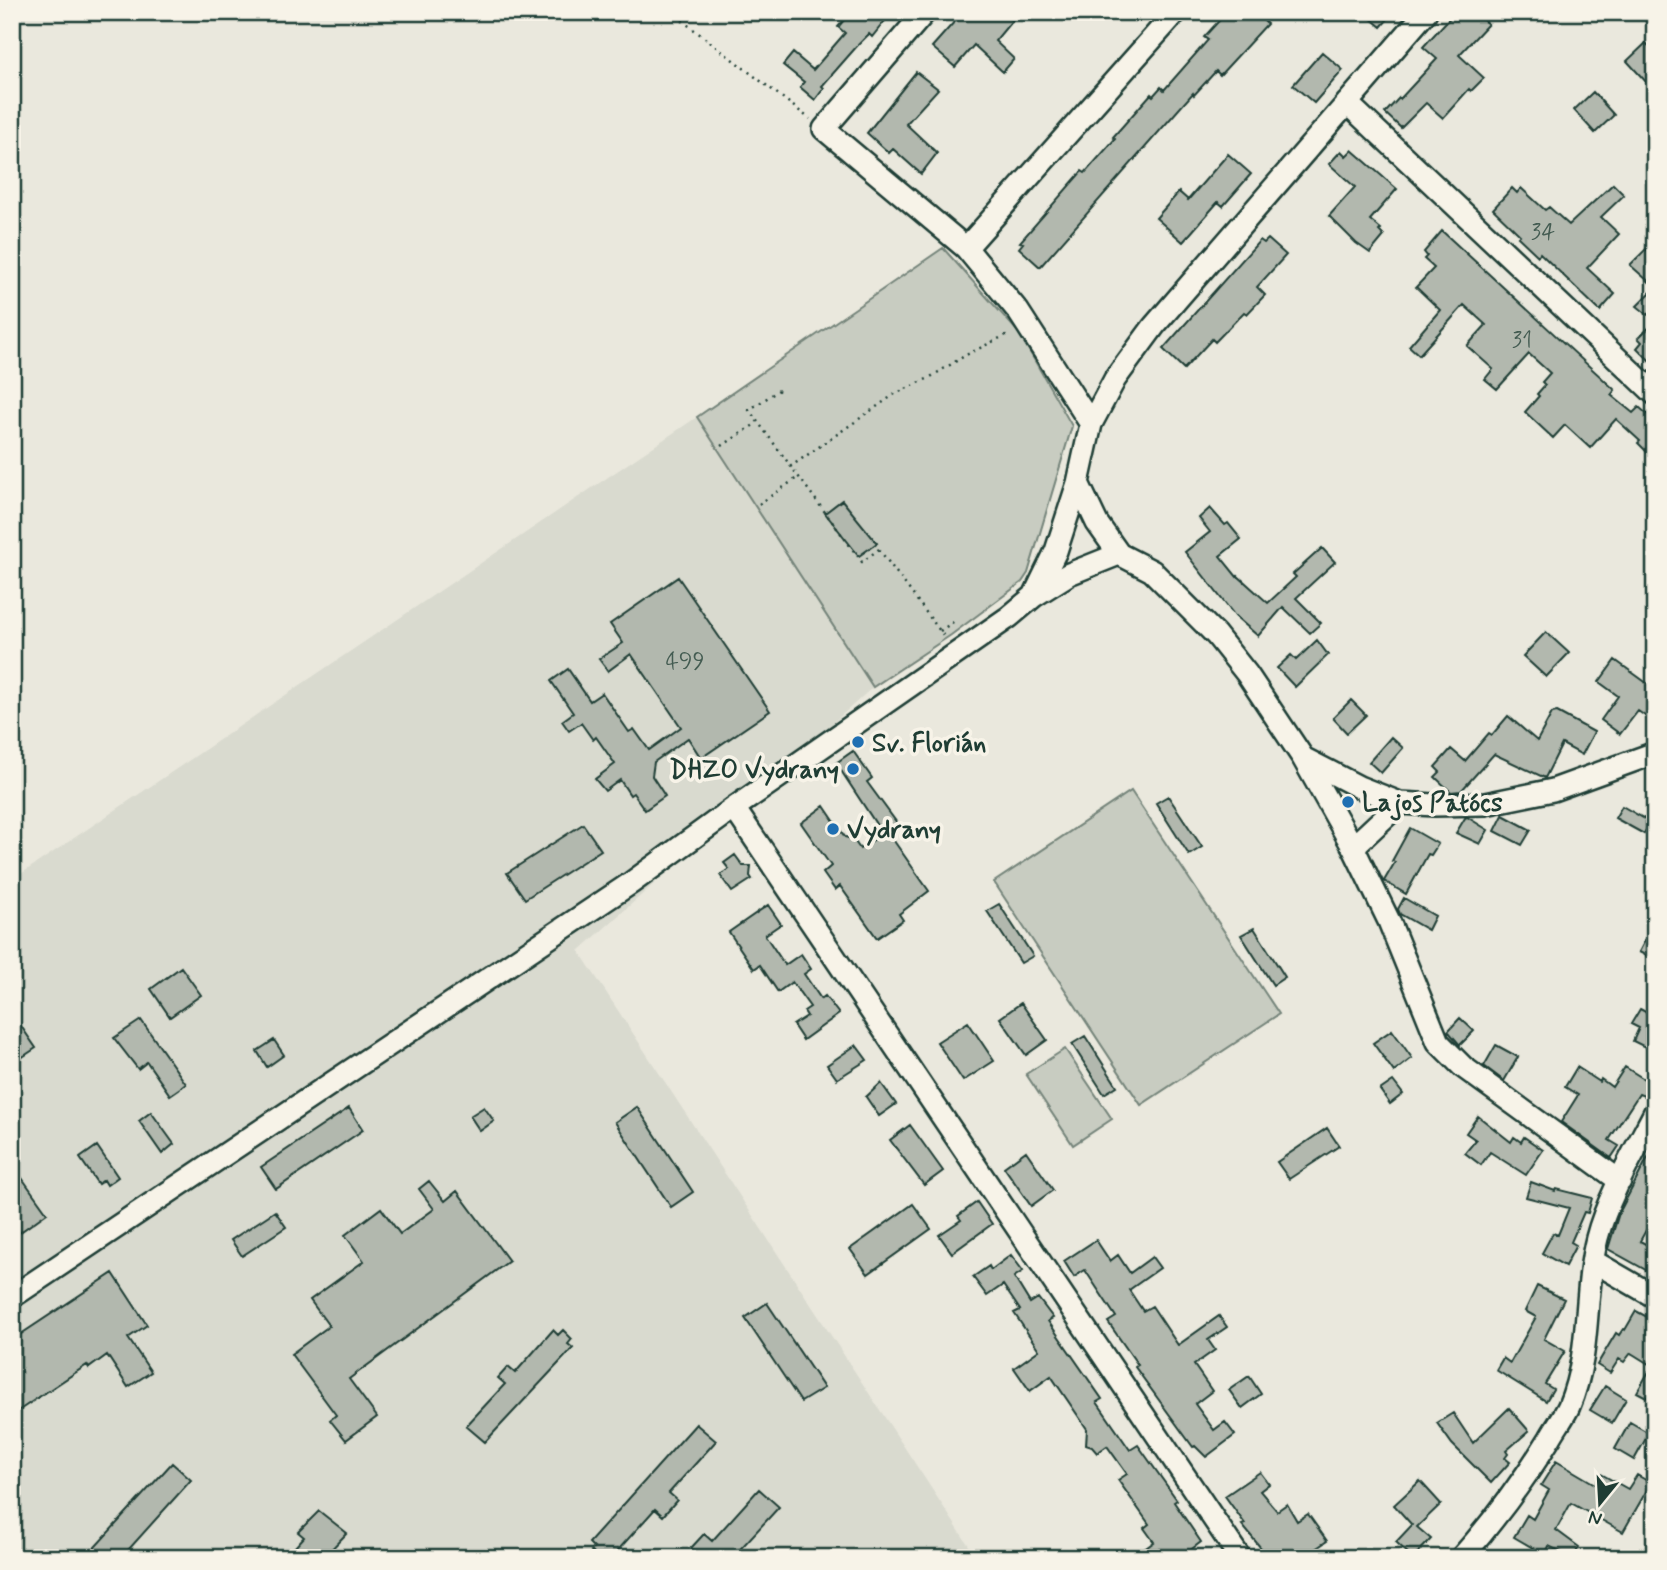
<svg xmlns="http://www.w3.org/2000/svg" width="1667" height="1570" font-family="Mynerve,sans-serif">
	<style>
		.built { fill: #d9dacf }
		.green { fill: #c8ccc1; stroke: #74847a; stroke-width: 2 }
		.building { fill: #b2b8ae; stroke: #1f3d34; stroke-width: 2 }
		.lines { fill: none; stroke-linecap: round; stroke-linejoin: round }
		.minor-casing { stroke: #1f3d34; stroke-width: 26 }
		.path { stroke: #1f3d34; stroke-width: 2.5; stroke-dasharray: 2 5; stroke-linecap: butt }
		.minor { stroke: #f7f3e8; stroke-width: 21 }
		.poi-dot { fill: #1f6fb2; stroke: #f7f3e8; stroke-width: 2.5 }
		.labels { text-anchor: middle; stroke-width: 7; stroke-linejoin: round; paint-order: stroke }
		.number-label { font-size: 23px; fill: #445c52 }
		.poi-label { font-size: 26px; font-weight: bold; fill: #1f3d34; stroke: #f7f3e8; text-anchor: start }
	</style>
	<rect width="100%" height="100%" fill="#eae8dd"/>
	<filter id="ink" filterUnits="userSpaceOnUse"><feTurbulence type="fractalNoise" baseFrequency=".0143" numOctaves="2"/><feDisplacementMap in="SourceGraphic" scale="14" xChannelSelector="R" yChannelSelector="G"/><feConvolveMatrix kernelMatrix="1 2 1 2 8 2 1 2 1" color-interpolation-filters="sRGB"/></filter>
	<g filter="url(#ink)">
		<!-- built -->
		<path class="built" d="M697,417L873,687L579,951L977,1558H12V880Z"/>
		<!-- green -->
		<path class="green" d="M943,248L1019,333L1072,426L1028,573L1022,582L951,635L873,687L697,417Z
			M1131,791L1279,1014L1141,1105L994,882Z
			M1065,1049L1112,1119L1073,1145L1026,1074Z"/>
		<!-- building -->
		<path class="building" d="M851,12H892L872,37L869,34L858,45L822,86L824,88L815,100L800,87L804,82L783,65L793,53L813,70L845,33L838,27Z
			M963,12H1019L995,41L1014,59L1003,72L974,45L955,67L932,47Z
			M1227,12H1267L1262,19L1267,24L1220,75L1216,71L1194,95L1193,93L1040,267L1019,248L1023,243L1020,242L1082,171L1085,173L1115,139L1113,137L1151,94L1153,96L1161,87L1164,90L1208,40L1204,37Z
			M1363,12H1394L1381,27Z
			M1455,12H1490L1483,20L1488,24L1459,55L1484,78L1471,91L1469,89L1443,118L1426,103L1401,128L1385,113L1399,98L1400,99L1437,59L1423,47Z
			M1646,43L1655,53V77L1648,84L1627,61Z
			M1322,52L1343,70L1314,103L1293,85Z
			M916,72L938,89L906,124L937,153L921,174L893,149L889,153L867,133Z
			M1593,92L1614,115L1595,133L1574,110Z
			M1352,150L1397,189L1370,220L1381,229L1379,231L1384,236L1370,253L1356,243L1329,216L1355,187L1329,164L1341,151L1346,156Z
			M1228,154L1251,174L1223,206L1218,202L1183,242L1156,218L1179,192L1188,200Z
			M1613,184L1624,195L1601,217L1619,234L1587,268L1615,294L1600,311L1540,253L1538,256L1518,237L1520,235L1493,209L1512,188L1517,193L1521,188L1545,210L1549,207L1569,225Z
			M1442,231L1615,390L1611,395L1633,413L1639,407L1655,421V460L1638,443L1640,441L1616,419L1590,448L1565,425L1553,438L1525,412L1539,396L1537,394L1545,385L1542,382L1550,373L1529,354L1497,389L1485,379L1493,369L1467,346L1486,325L1464,305L1419,355L1409,346L1440,310L1416,287L1434,268L1424,259L1427,256L1424,252Z
			M1268,239L1286,255L1257,287L1265,295L1247,314L1244,312L1215,342L1212,339L1184,369L1163,349L1260,240L1264,243Z
			M1646,249L1655,257V287L1630,265Z
			M1655,288V308L1648,315L1637,306Z
			M1655,322V366L1637,348L1642,342L1638,338Z
			M842,500L877,543L859,556L825,513Z
			M1210,508L1225,525L1228,523L1241,539L1220,556L1237,577L1238,576L1268,603L1296,577L1293,574L1322,548L1335,562L1296,598L1321,623L1310,633L1283,607L1258,636L1235,616L1185,552L1210,532L1199,518Z
			M678,577L770,711L701,758L688,738L654,762L652,776L665,796L645,810L633,793L630,795L620,780L605,791L595,779L615,764L596,737L593,740L581,723L569,731L562,721L573,713L551,681L568,669L590,701L602,693L629,732L634,729L649,750L681,727L631,654L608,671L599,659L623,643L610,624Z
			M1546,632L1569,653L1546,677L1523,656Z
			M1317,640L1328,655L1295,687L1277,668L1291,655L1296,660Z
			M1615,660L1655,689V723L1638,711L1620,734L1601,720L1618,696L1599,682Z
			M1351,700L1366,715L1347,733L1333,718Z
			M1557,712L1594,732L1582,755L1562,744L1545,778L1494,754L1461,791L1451,792L1435,777L1440,772L1435,767L1451,749L1465,761L1489,733L1492,735L1508,716L1537,741L1552,713Z
			M1391,737L1403,748L1381,773L1369,762Z
			M853,751L872,778L867,782L897,823L882,833L836,763Z
			M1168,796L1202,847L1189,855L1156,803Z
			M824,806L845,837L853,839L860,849L887,831L929,891L899,914L903,920L877,938L840,886L835,890L823,873L831,866L801,823Z
			M1622,806L1650,822L1644,834L1615,818Z
			M1503,815L1531,830L1522,845L1495,831Z
			M1467,817L1488,830L1480,844L1456,833L1465,818Z
			M583,824L601,850L525,899L507,873Z
			M1410,828L1438,844L1431,855L1428,854L1406,894L1384,881L1395,862L1392,861Z
			M735,855L743,866H751L750,876L752,879L732,892L720,875L729,869L724,863Z
			M1404,898L1435,916L1428,930L1400,914L1398,909Z
			M999,904L1033,956L1021,963L987,911Z
			M768,905L781,924L765,935L785,965L801,954L811,969L804,974L821,999L825,996L839,1014L803,1040L793,1025L807,1016L804,1011L810,1007L792,982L778,992L760,965L754,969L729,932Z
			M1655,921V960L1639,952Z
			M1254,928L1285,977L1273,985L1241,935Z
			M181,967L201,995L170,1017L151,989Z
			M1021,1003L1047,1040L1026,1055L1000,1018Z
			M1640,1009L1655,1017V1052L1633,1041L1639,1028L1631,1024Z
			M12,1013L36,1048L12,1064Z
			M1460,1018L1474,1031L1460,1045L1448,1031Z
			M141,1020L186,1084L170,1095L147,1062L138,1069L114,1038Z
			M968,1022L994,1061L963,1081L937,1042Z
			M1392,1030L1412,1058L1394,1072L1373,1043Z
			M1085,1036L1117,1086L1104,1094L1072,1044Z
			M274,1040L284,1055L267,1067L257,1051Z
			M856,1045L867,1060L837,1079L827,1065Z
			M1496,1045L1518,1057L1504,1081L1484,1066Z
			M1577,1067L1600,1082L1601,1079L1612,1087L1625,1067L1652,1084L1644,1096L1639,1094L1609,1140L1619,1146L1611,1158L1561,1122L1578,1095L1565,1087Z
			M1393,1081L1403,1094L1390,1104L1380,1090Z
			M881,1083L896,1104L879,1116L866,1097Z
			M484,1107L494,1121L480,1131L470,1116Z
			M637,1107L693,1192L671,1207L615,1122Z
			M349,1108L363,1130L276,1189L261,1167Z
			M151,1112L174,1144L162,1154L139,1121Z
			M1478,1116L1511,1142L1514,1137L1521,1142L1524,1137L1543,1150L1526,1175L1490,1152L1481,1165L1465,1153L1476,1140L1466,1133Z
			M910,1125L943,1171L924,1185L890,1140Z
			M1327,1128L1339,1146L1289,1179L1277,1162Z
			M1655,1144V1214L1640,1241L1655,1249V1275L1608,1249L1619,1213Z
			M97,1146L118,1177L107,1185L104,1180L98,1184L80,1158Z
			M1026,1151L1053,1190L1031,1206L1004,1167Z
			M12,1164L47,1213L12,1238Z
			M429,1181L445,1201L457,1191L509,1261L349,1379L377,1417L346,1440L330,1420L336,1415L291,1354L329,1326L310,1300L364,1261L345,1235L381,1208L400,1234L434,1209L419,1189Z
			M1531,1182L1555,1191L1556,1189L1592,1198L1588,1213L1584,1212L1571,1242L1576,1245L1565,1266L1542,1253L1553,1233L1558,1235L1569,1208L1526,1197Z
			M977,1202L992,1224L952,1253L939,1235L961,1220L958,1216Z
			M913,1204L931,1229L868,1274L850,1249Z
			M275,1211L286,1227L242,1256L231,1240Z
			M1096,1240L1110,1261L1118,1255L1130,1273L1152,1257L1160,1268L1129,1290L1143,1311L1152,1306L1178,1345L1219,1316L1227,1327L1208,1340L1215,1350L1194,1365L1212,1391L1195,1404L1214,1430L1225,1422L1235,1435L1206,1457L1195,1446L1193,1447L1135,1367L1138,1365L1108,1322L1116,1317L1085,1270L1074,1277L1064,1261Z
			M1011,1255L1023,1271L1014,1277L1030,1303L1038,1298L1053,1318L1048,1321L1102,1399L1097,1402L1130,1450L1138,1445L1177,1500L1174,1502L1201,1542L1180,1558H1132L1154,1542L1144,1528L1149,1524L1118,1480L1127,1474L1107,1446L1097,1453L1092,1447L1086,1445L1087,1429L1051,1376L1030,1391L1014,1368L1039,1350L1014,1313L1020,1310L1003,1285L987,1296L973,1277L989,1266L991,1270Z
			M113,1273L147,1325L128,1338L151,1372L128,1387L107,1355L89,1368L87,1365L12,1415V1340Z
			M1537,1286L1564,1299L1544,1339L1565,1351L1545,1384L1553,1389L1546,1401L1496,1370L1503,1358L1510,1363L1536,1317L1525,1311Z
			M767,1303L824,1388L801,1402L745,1318Z
			M1636,1311L1655,1321V1391L1650,1399L1637,1392L1652,1366L1631,1353L1624,1362L1619,1359L1610,1373L1597,1365L1616,1333L1619,1335L1623,1329L1625,1330Z
			M553,1330L558,1335L563,1330L572,1339L568,1344L573,1348L485,1442L466,1426L505,1384L498,1378L508,1367L515,1373Z
			M1249,1376L1261,1394L1242,1408L1229,1390Z
			M1605,1386L1626,1399L1612,1423L1590,1410Z
			M1509,1408L1529,1431L1506,1451L1508,1454L1505,1458L1510,1462L1491,1483L1452,1444L1437,1423L1453,1413L1473,1443Z
			M1630,1422L1649,1433L1634,1460L1615,1449Z
			M696,1424L716,1441L669,1493L677,1500L663,1516L655,1509L611,1558H599L591,1551L594,1548L589,1543Z
			M1556,1461L1595,1484L1601,1474L1628,1489L1637,1475L1651,1483L1623,1532L1571,1503L1556,1530L1579,1547L1573,1558L1549,1546L1545,1555L1514,1537L1527,1515L1533,1519L1549,1490L1541,1485Z
			M172,1463L191,1480L121,1558H85Z
			M1260,1472L1269,1484L1260,1491L1277,1511L1287,1504L1297,1521L1308,1514L1327,1541L1302,1558H1269L1242,1525L1245,1524L1225,1496Z
			M1420,1481L1441,1504L1417,1527L1431,1539L1413,1558L1396,1542L1412,1525L1394,1505Z
			M759,1489L779,1507L732,1558H701L691,1548L704,1534L712,1541Z
			M319,1511L347,1533L323,1558H285L304,1537L298,1532Z"/>
		<g class="lines">
			<!-- minor casing -->
			<g class="minor-casing">
				<path id="minor" d="M925,12L824,129L966,248L1018,311L1091,424
					M1347,103L1655,394
					M966,248L1176,12
					M1078,483L1097,523L1119,554L1152,571L1216,635L1247,674L1303,758L1353,847L1389,921L1438,1042L1463,1067L1620,1181
					M1034,596L1069,574L1119,554
					M1303,758L1359,787L1400,803L1435,805L1485,804L1553,790L1655,753
					M734,808L1240,1558
					M1353,847L1400,803
					M1593,1261L1655,1297
					M12,1297L631,883L734,808L1009,617L1034,596L1056,551L1078,483L1091,424L1115,379L1154,326L1426,12
					M1461,1558C1494,1521 1524,1480 1550,1438C1556,1427 1564,1417 1569,1406C1592,1352 1583,1293 1597,1238C1607,1198 1636,1149 1655,1112"/>
			</g>
			<!-- path -->
			<path class="path" d="M671,12L810,119
				M779,390L749,410L862,562L879,549
				M722,446L757,423
				M790,467L895,394L929,378L966,355L1010,333
				M759,504L797,478
				M875,544L946,639
				M940,631L956,620"/>
			<!-- minor -->
			<use href="#minor" class="minor"/>
		</g>
	</g>
	<!-- markers -->
	<g class="poi-dot">
		<circle cx="858" cy="742" r="7"/>
		<circle cx="853" cy="769" r="7"/>
		<circle cx="1348" cy="802" r="7"/>
		<circle cx="833" cy="829" r="7"/>
	</g>
	<g class="labels">
		<!-- number labels -->
		<g class="number-label">
			<text x="1543" y="239">34</text>
			<text x="1522" y="347">31</text>
			<text x="685" y="668">499</text>
		</g>
		<!-- poi labels -->
		<g class="poi-label">
			<text x="872" y="751">Sv. Florián</text>
			<text x="839" y="778" text-anchor="end">DHZO Vydrany</text>
			<text x="1362" y="811">Lajos Patócs</text>
			<text x="847" y="838">Vydrany</text>
		</g>
	</g>
	<!-- margin -->
	<rect width="1667" height="1570" fill="none" stroke="#f7f3e8" stroke-width="42"/>
	<rect x="21" y="21" width="1625" height="1528" fill="none" stroke="#1f3d34" stroke-width="2.5" filter="url(#ink)"/>
	<!-- north arrow -->
	<g transform="translate(1600 1503) rotate(198)" stroke="#f7f3e8" stroke-width="5" paint-order="stroke">
	<path d="M0-5L12 26L0 18L-12 26Z" fill="#1f3d34"/>
	<text y="-10" font-size="19" font-weight="bold" text-anchor="middle" fill="#1f3d34">N</text>
	</g>
</svg>
